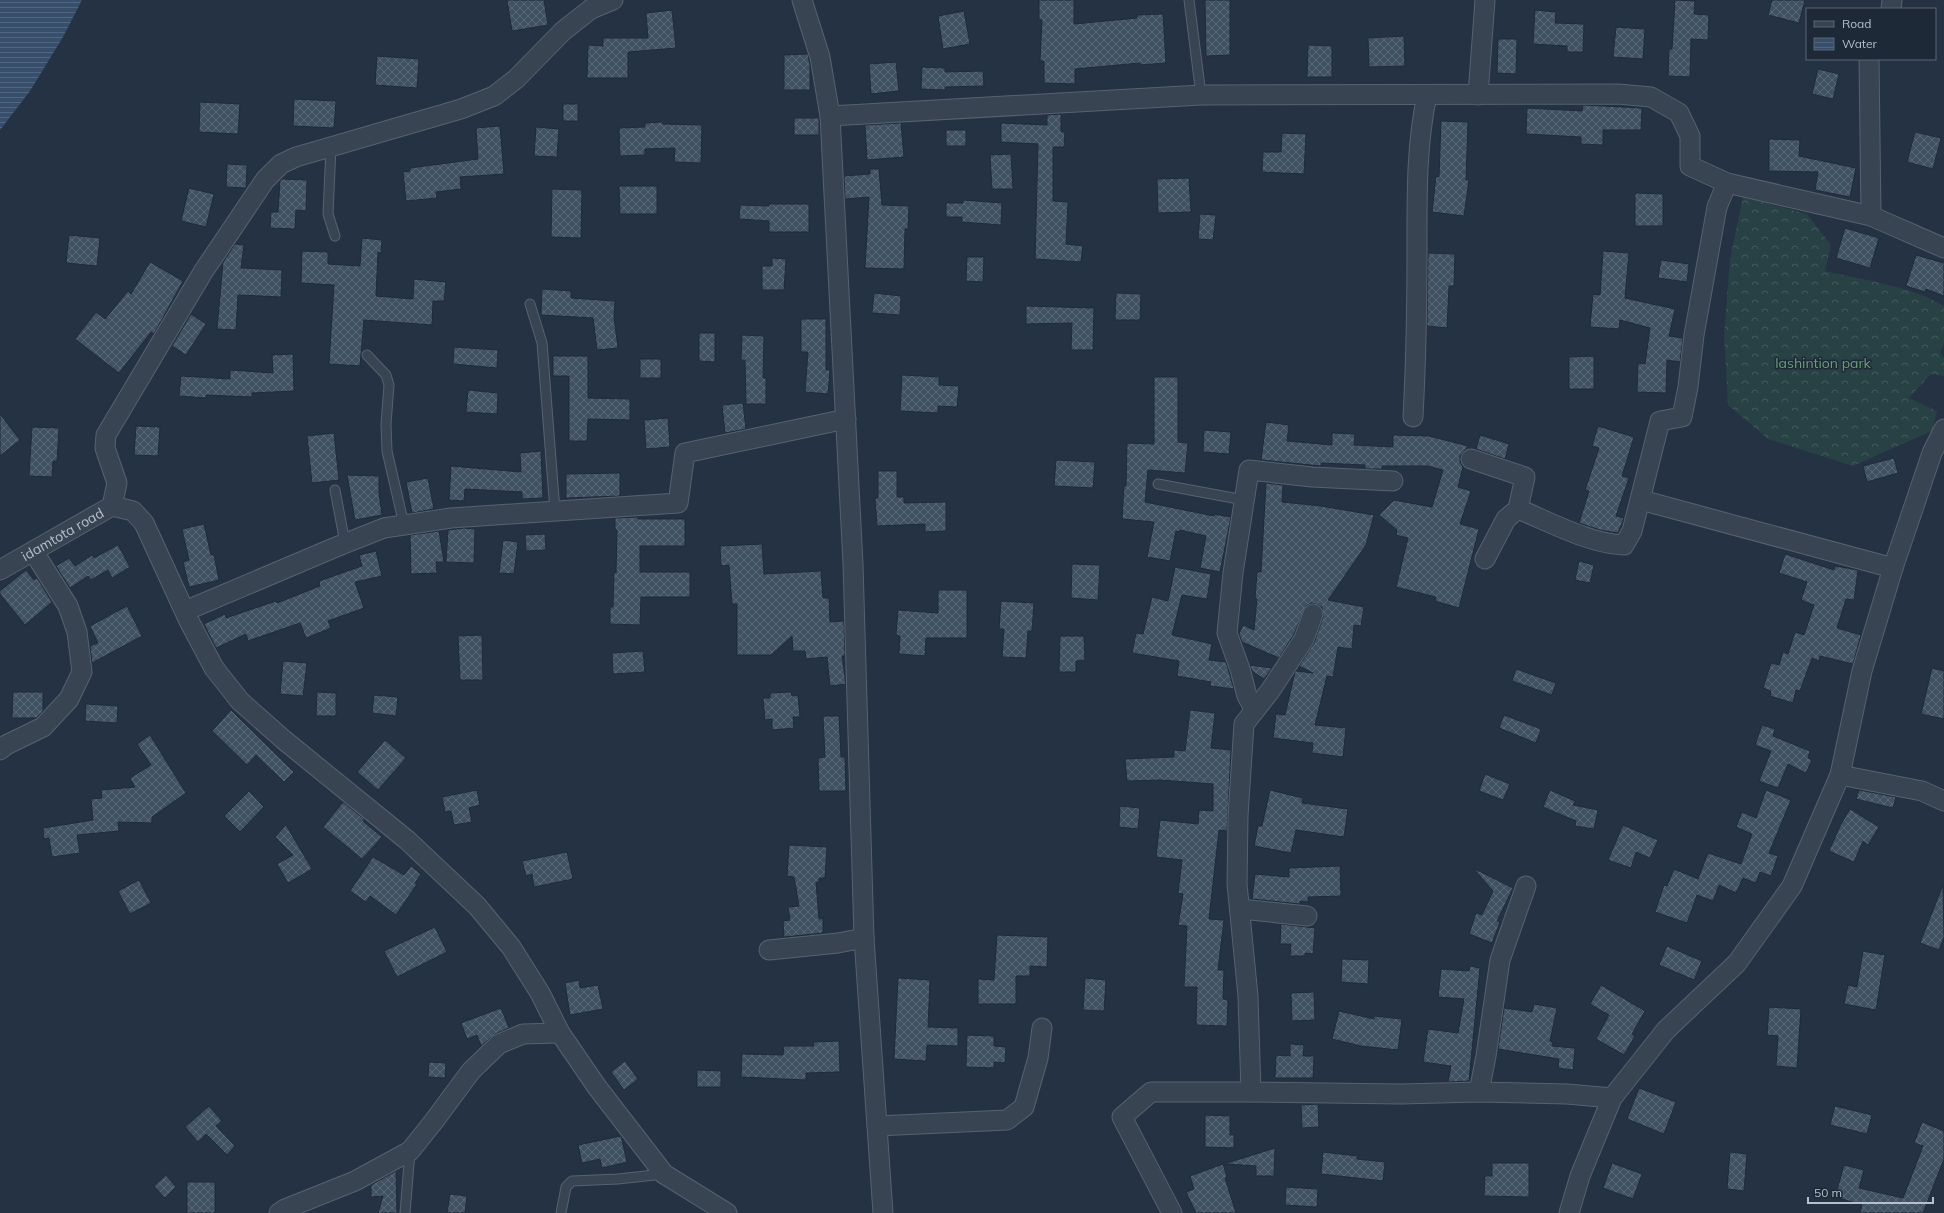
<svg xmlns="http://www.w3.org/2000/svg" width="1944" height="1213" font-family="Mulish,sans-serif">
	<style>
		.forest { fill: url(#forest-crowns) }
		.water { fill: url(#water-rules) }
		.building { fill: url(#building-cross-hatch); stroke: #202b3a }
		.lines { fill: none; stroke-linecap: round; stroke-linejoin: round }
		.service-casing { stroke: #576270; stroke-width: 11 }
		.minor-casing { stroke: #576270; stroke-width: 21 }
		.service { stroke: #394452; stroke-width: 9 }
		.minor { stroke: #394452; stroke-width: 19 }
		.labels { text-anchor: middle; stroke-width: 3; stroke-linejoin: round; paint-order: stroke }
		.park-label { font-size: 14px; fill: #6c9f76; stroke: #1e2938 }
		.street-label { font-size: 14px; fill: #b6bfcc; stroke: #1e2938 }
	</style>
	<defs>
		<pattern id="forest-crowns" width="20" height="18" patternUnits="userSpaceOnUse"><rect width="20" height="18" fill="#274144"/><path d="M2 6a3 3 0 1 1 6 0M12 15a3 3 0 1 1 6 0" fill="none" stroke="#445b5e"/></pattern>
		<pattern id="water-rules" width="6" height="5" patternUnits="userSpaceOnUse"><rect width="6" height="5" fill="#374f6b"/><path d="M0 2.5h6" fill="none" stroke="#52677f"/></pattern>
		<pattern id="building-cross-hatch" width="8" height="8" patternUnits="userSpaceOnUse"><rect width="8" height="8" fill="#405162"/><path d="M0 0l8 8M0 8l8-8" fill="none" stroke="#596877"/></pattern>
	</defs>
	<rect width="100%" height="100%" fill="#243243"/>
	<!-- forest -->
	<path class="forest" d="M1743,197L1807,214L1831,245L1825,271C1863,280 1911,286 1944,306V343L1940,352L1944,358V376L1931,374L1909,398L1937,411L1932,431L1853,466L1768,439L1728,405L1724,335L1730,259Z"/>
	<!-- water -->
	<path class="water" d="M0,0H82L63,37L30,91L0,130Z"/>
	<!-- building -->
	<path class="building" d="M507,0H544L548,25L512,31Z
		M1039,0H1074V24L1137,18V15L1163,14L1166,63L1140,65V63L1075,69V84L1044,83V61H1040L1042,20H1039Z
		M1205,0H1230V55L1206,56Z
		M1675,0L1695,1L1694,14L1709,15L1708,40L1691,39L1690,77L1668,76L1669,49H1672Z
		M1772,0H1805L1799,23L1768,15Z
		M672,10L676,48L628,52V78H587L588,45L603,46V38H648L646,13Z
		M1535,10L1556,12L1555,23L1584,24L1583,52H1567V46L1533,44Z
		M964,11L970,44L943,49L938,16Z
		M1616,27L1645,29L1643,59L1613,57Z
		M1404,36L1405,66L1369,67L1368,38Z
		M1498,39H1517L1516,74L1497,73Z
		M1308,45L1332,46V77H1307Z
		M808,54L810,66V90H784V55Z
		M377,56L419,59L417,88L375,85Z
		M896,62L899,91L871,94L869,64Z
		M922,67L945,68V72L983,71L984,86L945,87V90L921,89Z
		M1818,69L1839,74L1833,99L1812,94Z
		M294,99L336,101L334,128L293,126Z
		M200,102L240,104L238,134L199,132Z
		M563,104H578V121H563Z
		M1583,105L1642,108L1641,130H1603V145L1581,144V137L1526,134L1527,108L1582,111Z
		M1061,114V132H1065L1064,147H1053V201L1068,202L1066,244L1083,246L1081,262L1035,259L1038,144L1001,142V123L1047,125V115Z
		M794,118H819V135H794Z
		M1441,121L1468,122L1466,180H1469L1464,216L1432,212L1436,176L1439,177Z
		M662,122L663,124L702,125L701,163L674,162L675,148L645,149V155L620,156L619,128L645,127V123Z
		M901,123L904,157L867,160L865,125Z
		M500,126L504,174L460,177L461,189L436,192L437,198L406,201L403,172L410,171V168L478,159L476,128Z
		M536,127L559,129L557,157L534,156Z
		M946,130H966V146H946Z
		M1915,132L1941,138L1933,169L1907,162Z
		M1282,133L1306,134L1304,174L1262,172L1263,152H1281Z
		M1769,139L1800,140L1799,156L1856,168L1850,197L1815,190L1818,172L1769,171Z
		M1011,154L1013,189H992L990,155Z
		M227,164L247,165L246,188L226,187Z
		M870,169H879L882,205L909,206L908,229H905L904,269L865,268L869,197L845,199L844,176L870,174Z
		M1189,178L1191,212L1158,213L1157,179Z
		M281,179L307,180L306,211L296,210L295,229L270,228L271,212H278L280,181Z
		M619,186H657V214H620Z
		M189,188L214,194L206,227L181,221Z
		M552,189L582,190L581,238L551,237Z
		M1635,193L1663,194V226H1635Z
		M963,200L1002,203L1001,225L962,222V217H946V203H963Z
		M769,204H809V232H769V221L739,219L740,205L769,206Z
		M1200,214L1216,215L1213,240L1198,239Z
		M1845,228L1879,238L1870,268L1836,258Z
		M69,235L100,238L97,266L66,263Z
		M362,238L382,240L381,253L378,252L376,296L413,299L414,279L446,282L444,301H433L432,325L364,320L360,366L329,364L334,285L301,283L302,251L328,252V264L360,266Z
		M235,244L244,245L241,268L282,270L281,297L238,295L236,330L217,329L223,262Z
		M1603,251L1629,253L1625,298L1675,309L1669,336L1683,338L1680,362L1667,360L1666,393L1637,392L1638,363L1645,364L1650,328L1620,320L1619,329L1590,327L1593,294L1600,295Z
		M1428,253L1455,254L1454,286H1449L1447,328L1427,326Z
		M1916,255L1944,263V296L1926,289L1925,292L1906,286Z
		M967,257H984L983,282L966,281Z
		M772,258L786,259L784,290H762V266H772Z
		M1661,260L1689,264L1687,282L1658,278Z
		M150,262L183,281L154,334L151,332L119,373L75,339L96,312L105,319L128,291L131,294Z
		M542,289L571,291V298L615,301L614,317L618,348L597,350L593,318L541,315Z
		M874,293L901,296L900,315L872,313Z
		M1116,293L1141,294L1140,320H1115Z
		M1026,306L1094,308L1093,350H1071L1072,323L1026,324Z
		M191,314L206,324L186,355L172,346Z
		M801,319H826V370H830L828,394L805,392L808,352H801Z
		M699,333H715V362L699,361Z
		M742,335L764,336L763,378H766V404H746L745,360H741Z
		M454,347L498,350L497,368L453,364Z
		M293,354L294,391L252,393V397L206,395V398L179,396L181,376L230,379V370L273,373L272,355Z
		M553,356H588V398L630,399V420L588,419L587,441H569V376H553Z
		M1594,356V389H1569V357Z
		M640,359H661V378H640Z
		M902,375L939,377V385L959,386L957,407L938,406V413L900,411Z
		M1154,377H1178V442L1188,443L1185,473L1148,470L1145,502L1214,516V514L1231,517L1220,572L1200,568L1206,536L1180,530V532L1176,531L1170,561L1147,557L1154,522L1122,519L1124,486H1126L1127,443L1154,444Z
		M468,390L498,393L497,414L466,412Z
		M743,403L746,429L725,433L722,405Z
		M0,414L20,440L0,456Z
		M668,418L670,447L646,449L644,420Z
		M1266,422L1289,425L1287,441L1332,445V433L1355,434L1354,445L1393,447V435L1429,436L1468,446L1460,456V462L1463,467L1458,487L1471,491L1460,524L1479,529L1459,608L1435,601L1436,597L1396,587L1408,538L1396,535L1397,530L1379,515L1394,500L1432,507L1443,470L1428,466H1382V469H1365V465L1321,463V466L1261,460Z
		M136,426L160,427L158,456L134,455Z
		M1598,426L1634,437L1622,476L1629,478L1616,516L1624,518L1618,533L1600,530L1579,523L1589,491L1585,490L1599,448L1592,446Z
		M32,427L59,428L57,461H53L52,477L29,476Z
		M1204,430L1231,432L1229,454L1203,452Z
		M334,433L339,480L312,483L307,436Z
		M1480,435L1509,444L1505,459L1476,449Z
		M541,451L543,498L522,499V492L465,489L464,501L449,500L451,466L521,472L520,453Z
		M1894,458L1898,473L1867,482L1863,466Z
		M1056,460L1095,462L1093,488L1054,486Z
		M878,471H897V497H904V503L946,502V531L925,532V524L877,526L875,498H878Z
		M620,473V496L566,498V474Z
		M347,475L379,476V493L382,515L355,520Z
		M428,478L434,509L412,513L406,482Z
		M1266,483L1283,485L1282,502L1321,506L1374,515L1366,545L1328,600L1364,607L1361,626L1354,625L1352,649L1338,647L1333,677L1327,676L1315,725L1346,728L1343,757L1312,753L1313,743L1273,738L1276,714L1285,715L1295,672L1296,671L1313,673L1299,666L1314,643L1323,617L1322,607L1316,604L1311,603L1306,606L1294,634L1279,658L1242,642L1239,634L1243,625L1254,630L1257,599H1255L1257,572H1261Z
		M638,517V519H685V546H640V572H690V597H641L640,625L610,624V607H613L614,572L616,573L617,530L615,529V518Z
		M204,524L211,555H214L219,580L189,587L183,562L189,560L182,529Z
		M464,528L475,529L474,563L446,562L448,530Z
		M439,531L444,562H436L437,573L411,574L410,535Z
		M545,534L546,550L526,551L525,535Z
		M503,540L518,542L514,574L499,573Z
		M762,544L764,574L821,571L823,598H829L830,622L844,621L845,656H842L846,684L830,686L827,657L806,659L805,651H793L792,636L771,655H737V604H732L729,565L721,566L720,546Z
		M118,545L130,567L112,578L108,570L91,580L88,576L70,588L56,566L69,558L75,566L92,555L94,558Z
		M376,551L382,576L355,582L364,608L328,621L331,628L306,638L300,623L248,641L246,634L216,648L204,624L225,614L226,618L276,601L277,603L320,586L319,581L362,566L359,555Z
		M1785,554L1834,570L1835,566L1858,570L1854,600L1846,599L1837,628L1861,635L1853,664L1820,656L1819,661L1812,658L1800,691L1796,690L1793,703L1770,696L1771,691L1763,688L1771,663L1779,665L1783,652L1788,654L1795,632L1804,635L1814,605L1801,600L1807,582L1779,573Z
		M1579,561L1594,565L1590,583L1575,580Z
		M1072,564L1100,565L1098,600L1071,598Z
		M1175,567L1211,574L1207,599L1182,595L1172,635L1212,644L1209,660L1226,662L1234,689L1210,686L1211,682L1177,676L1179,661L1132,653L1136,633L1143,634L1152,597L1168,601Z
		M26,570L34,580L37,578L52,602L25,625L0,594V591Z
		M938,590H967V638H926L925,656L899,654L900,636L896,635L898,610L938,613Z
		M1001,601L1034,603L1032,631H1028L1026,658L1002,657L1004,629H999Z
		M127,606L142,636L92,663L90,646L98,643L90,626Z
		M482,635L483,680H460L458,636Z
		M1060,636H1084L1085,660L1076,661V672H1059Z
		M643,651L645,672L613,674L612,653Z
		M283,661L307,663L303,696L280,694Z
		M1250,665L1272,668L1264,679L1252,671Z
		M1932,668L1944,671V719L1921,714Z
		M1516,669L1556,683L1552,695L1512,681Z
		M13,692H43V711L36,718H12Z
		M317,692L336,693V716H316Z
		M791,692L792,696L798,695L800,717H793L794,728L772,730V719L765,720L763,698H770V693Z
		M374,695L398,697L396,716L372,713Z
		M86,704L118,706L117,723L85,721Z
		M231,710L294,772L284,782L256,755L247,765L212,731Z
		M1190,710L1215,713L1211,748L1231,750L1227,831L1219,830L1209,919L1224,920L1218,970H1224L1223,999L1228,1000L1227,1026L1196,1025L1197,987H1184L1187,926L1178,925L1183,894L1178,893L1182,860L1156,857L1160,820L1198,824L1199,810L1213,811V784L1161,780L1127,781L1125,759L1174,757V750L1185,751Z
		M1504,715L1541,729L1536,743L1499,728Z
		M823,716H839L841,757H845L846,791H819L818,758L825,757Z
		M1762,725L1775,729L1773,736L1810,751L1808,758L1812,760L1806,773L1788,764L1778,788L1759,781L1771,751L1755,745Z
		M150,735L186,793L152,817V823L118,822L119,831L77,835L80,853L52,857L49,838L44,839L43,828L93,820L91,799L102,798L101,790L135,787L130,778L151,765L137,744Z
		M385,740L406,758L378,790L357,772Z
		M1485,774L1510,784L1503,800L1479,791Z
		M477,790L480,805L469,808L472,822L454,825L451,811L445,812L442,797Z
		M1270,790L1303,798L1302,803L1348,809L1344,837L1296,830L1291,853L1254,846L1258,826H1262Z
		M1550,790L1575,801L1573,805L1598,810L1594,829L1575,826L1576,821L1543,807Z
		M1766,790L1791,800L1769,853L1778,856L1771,876L1760,872L1756,883L1743,878L1736,893L1719,885L1713,901L1697,895L1687,923L1655,912L1664,885L1667,886L1674,869L1698,879L1708,853L1741,864L1752,834L1736,827L1742,812L1756,818Z
		M1859,790L1896,797L1893,808L1856,799Z
		M249,791L264,807L240,832L224,816Z
		M343,802L364,819L363,821L382,837L362,859L323,827Z
		M1120,806L1140,808L1138,829L1119,827Z
		M1850,809L1879,827L1868,845L1863,841L1854,862L1829,851L1841,824Z
		M286,825L312,869L288,883L277,864L293,855L275,837Z
		M1623,825L1658,840L1650,858L1636,852L1631,868L1608,860Z
		M789,845L827,847L825,878H819V882H816L819,919L823,918V933L784,937L783,921L790,920L788,907L799,906L794,877L787,876Z
		M567,852L573,879L534,887L532,874L526,876L522,861Z
		M373,857L404,875L411,866L421,874L415,883L417,884L396,915L370,896L366,902L350,891Z
		M1340,866L1341,896L1308,897V902L1300,901V904L1252,899L1255,874L1289,877V868Z
		M1473,868L1513,888L1497,921L1500,922L1492,943L1469,934L1476,913L1482,915L1493,891Z
		M139,880L151,903L130,914L118,891Z
		M1943,885L1944,937L1939,950L1920,943Z
		M1281,924L1315,928L1313,954L1305,953V956H1290L1291,944H1280Z
		M435,927L447,952L397,977L384,951Z
		M997,935L1048,937L1047,967L1030,966V976H1016V1004H978V979L994,980Z
		M1667,946L1702,961L1694,980L1659,965Z
		M1863,951L1885,955L1876,1010L1844,1004L1848,985L1857,987Z
		M1342,959L1369,960L1368,984L1341,982Z
		M1470,966L1480,968L1469,1081L1448,1082L1451,1066L1423,1062L1428,1029L1458,1033L1464,999L1438,997L1441,969L1469,971Z
		M898,978L930,980L928,1027L958,1028V1046L927,1045L926,1061L894,1059Z
		M1085,978L1106,980L1104,1011L1083,1010Z
		M579,980L580,988L598,985L603,1009L570,1015L565,983Z
		M1601,985L1645,1011L1632,1034L1635,1036L1624,1055L1596,1039L1609,1015L1590,1004Z
		M1314,992L1315,1020L1292,1021L1291,993Z
		M1534,1004L1557,1008L1550,1041L1553,1042L1552,1046L1575,1048L1573,1070L1558,1068L1559,1059L1498,1049L1504,1008L1532,1012Z
		M1769,1007L1801,1009L1797,1068L1776,1066L1778,1036L1767,1035Z
		M501,1008L509,1028L495,1034L481,1046L477,1035L467,1039L461,1023Z
		M1339,1011L1374,1019V1016L1402,1019L1398,1050L1361,1046L1332,1039Z
		M967,1035L994,1036V1046L1006,1047L1005,1063L994,1062V1068L966,1067Z
		M839,1041L840,1072L806,1073V1080L741,1077L742,1054L783,1055L784,1046H814L813,1042Z
		M1290,1044L1304,1045L1303,1056H1314L1313,1078H1275L1276,1055L1290,1056Z
		M625,1061L638,1079L624,1090L611,1072Z
		M429,1062L446,1063L445,1078L428,1077Z
		M697,1070L721,1071V1087H697Z
		M1639,1088L1676,1102L1664,1134L1627,1119Z
		M1318,1104L1319,1127L1302,1128L1301,1105Z
		M209,1106L222,1121L216,1126L235,1146L227,1155L206,1134L198,1142L185,1127Z
		M1835,1106L1872,1115L1867,1134L1830,1125Z
		M1205,1115L1230,1116V1135H1234V1148L1205,1147Z
		M1922,1122L1944,1131V1159L1923,1213H1860L1862,1205L1835,1197L1844,1165L1864,1170L1859,1188L1903,1198L1923,1146L1914,1143Z
		M621,1136L627,1162L602,1168L600,1159L582,1163L578,1145Z
		M1275,1148L1274,1176H1256V1166L1227,1164V1163Z
		M1323,1152L1357,1156V1159L1385,1162L1383,1181L1321,1174Z
		M1730,1152L1747,1154L1744,1191L1727,1189Z
		M1492,1163H1529V1197L1484,1196L1485,1176H1492Z
		M1612,1163L1642,1174L1633,1199L1603,1188Z
		M1223,1164L1227,1177L1225,1178L1236,1213H1196L1186,1192L1194,1189L1190,1176Z
		M396,1171L397,1213H378L383,1196L371,1197V1185Z
		M166,1175L176,1187L165,1198L154,1186Z
		M187,1182H215V1213H187Z
		M1286,1187L1318,1189L1317,1207L1285,1205Z
		M450,1194L467,1196L465,1213H447Z"/>
	<g class="lines">
		<!-- service casing -->
		<g class="service-casing">
			<path id="service" d="M1189,0L1201,95
				M331,147L328,214L335,236
				M530,304L542,343L555,511
				M367,355L386,375L389,385L386,424L387,451L404,525
				M1158,484L1244,500
				M335,490L345,543
				M405,1213L410,1151
				M561,1213L566,1187L572,1181L618,1179L664,1174"/>
		</g>
		<!-- minor casing -->
		<g class="minor-casing">
			<g id="minor">
				<path d="M802,0L820,57L830,116L853,564L864,938L883,1213"/>
				<path d="M1891,9L1892,0"/>
				<path d="M1869,59L1871,216"/>
				<path d="M1478,95L1485,0"/>
				<path d="M830,116L1201,95L1618,94L1651,97L1679,113L1690,136V166L1727,183L1871,216L1944,248"/>
				<path d="M1413,417C1416,361 1417,306 1417,250C1417,198 1416,146 1427,95"/>
				<path d="M1471,459L1525,477L1518,509C1550,522 1590,544 1624,545L1632,531L1660,421L1682,417L1688,387L1694,335L1717,207L1727,183"/>
				<path d="M1641,500L1893,568"/>
				<path d="M112,506L133,511L144,523L189,621L214,668L240,701L284,740L407,840L477,906L511,947L540,993L560,1033L597,1087L664,1174L727,1213"/>
				<path d="M1485,559L1506,519L1518,509"/>
				<path id="s1" d="M0,570L112,506L117,483L105,448L106,435L203,272L265,180L281,164L296,157L461,109L494,96L516,79L563,31L591,9L613,0"/>
				<path d="M185,611L336,547L384,528L451,518L678,503L685,453L846,419"/>
				<path d="M1313,614L1304,639L1270,691L1244,724L1238,816L1237,884L1248,996L1251,1092L1401,1094L1479,1092L1567,1094L1612,1098"/>
				<path d="M1255,710L1247,696L1240,669L1227,633L1233,573L1249,470L1312,477L1393,481"/>
				<path d="M0,750L6,745L43,727L69,699L82,672L77,632L68,606L33,551"/>
				<path d="M1840,775L1922,791L1944,801"/>
				<path d="M1241,909L1307,916"/>
				<path d="M769,950L838,943L864,938"/>
				<path d="M1479,1092L1486,1056L1500,960L1526,886"/>
				<path d="M877,1126L1007,1120L1024,1107L1038,1058L1042,1028"/>
				<path d="M279,1213L285,1209L355,1181L410,1151L434,1121L471,1071L499,1044L523,1034L560,1033"/>
				<path d="M1172,1213L1122,1117L1151,1092H1251"/>
				<path d="M1569,1213L1580,1176L1612,1098L1666,1030L1737,963L1792,886L1840,775L1862,671L1893,568L1932,453L1944,429"/>
			</g>
		</g>
		<!-- service -->
		<use href="#service" class="service"/>
		<!-- minor -->
		<use href="#minor" class="minor"/>
	</g>
	<g class="labels">
		<!-- park labels -->
		<g class="park-label">
			<text x="1823" y="368">lashintion park</text>
		</g>
		<!-- street labels -->
		<g class="street-label">
			<text dy="5" stroke="none"><textPath href="#s1" startOffset="72">idamtota road</textPath></text>
		</g>
	</g>
	<!-- legend -->
	<rect x="1806" y="8" width="130" height="52" fill="#1e2938" stroke="#5b6573"/>
	<rect x="1814" y="21" width="20" height="6" fill="#394452" stroke="#5b6573"/>
	<text x="1842" y="28" font-size="12" fill="#b6bfcc">Road</text>
	<rect x="1814" y="38" width="20" height="12" fill="url(#water-rules)" stroke="#5b6573"/>
	<text x="1842" y="48" font-size="12" fill="#b6bfcc">Water</text>
	<!-- scale -->
	<path d="M1808 1197v6h125v-6" fill="none" stroke="#b6bfcc" stroke-width="2"/>
	<text x="1814" y="1197" font-size="12" fill="#b6bfcc" stroke="#1e2938" stroke-width="3" paint-order="stroke">50 m</text>
</svg>
